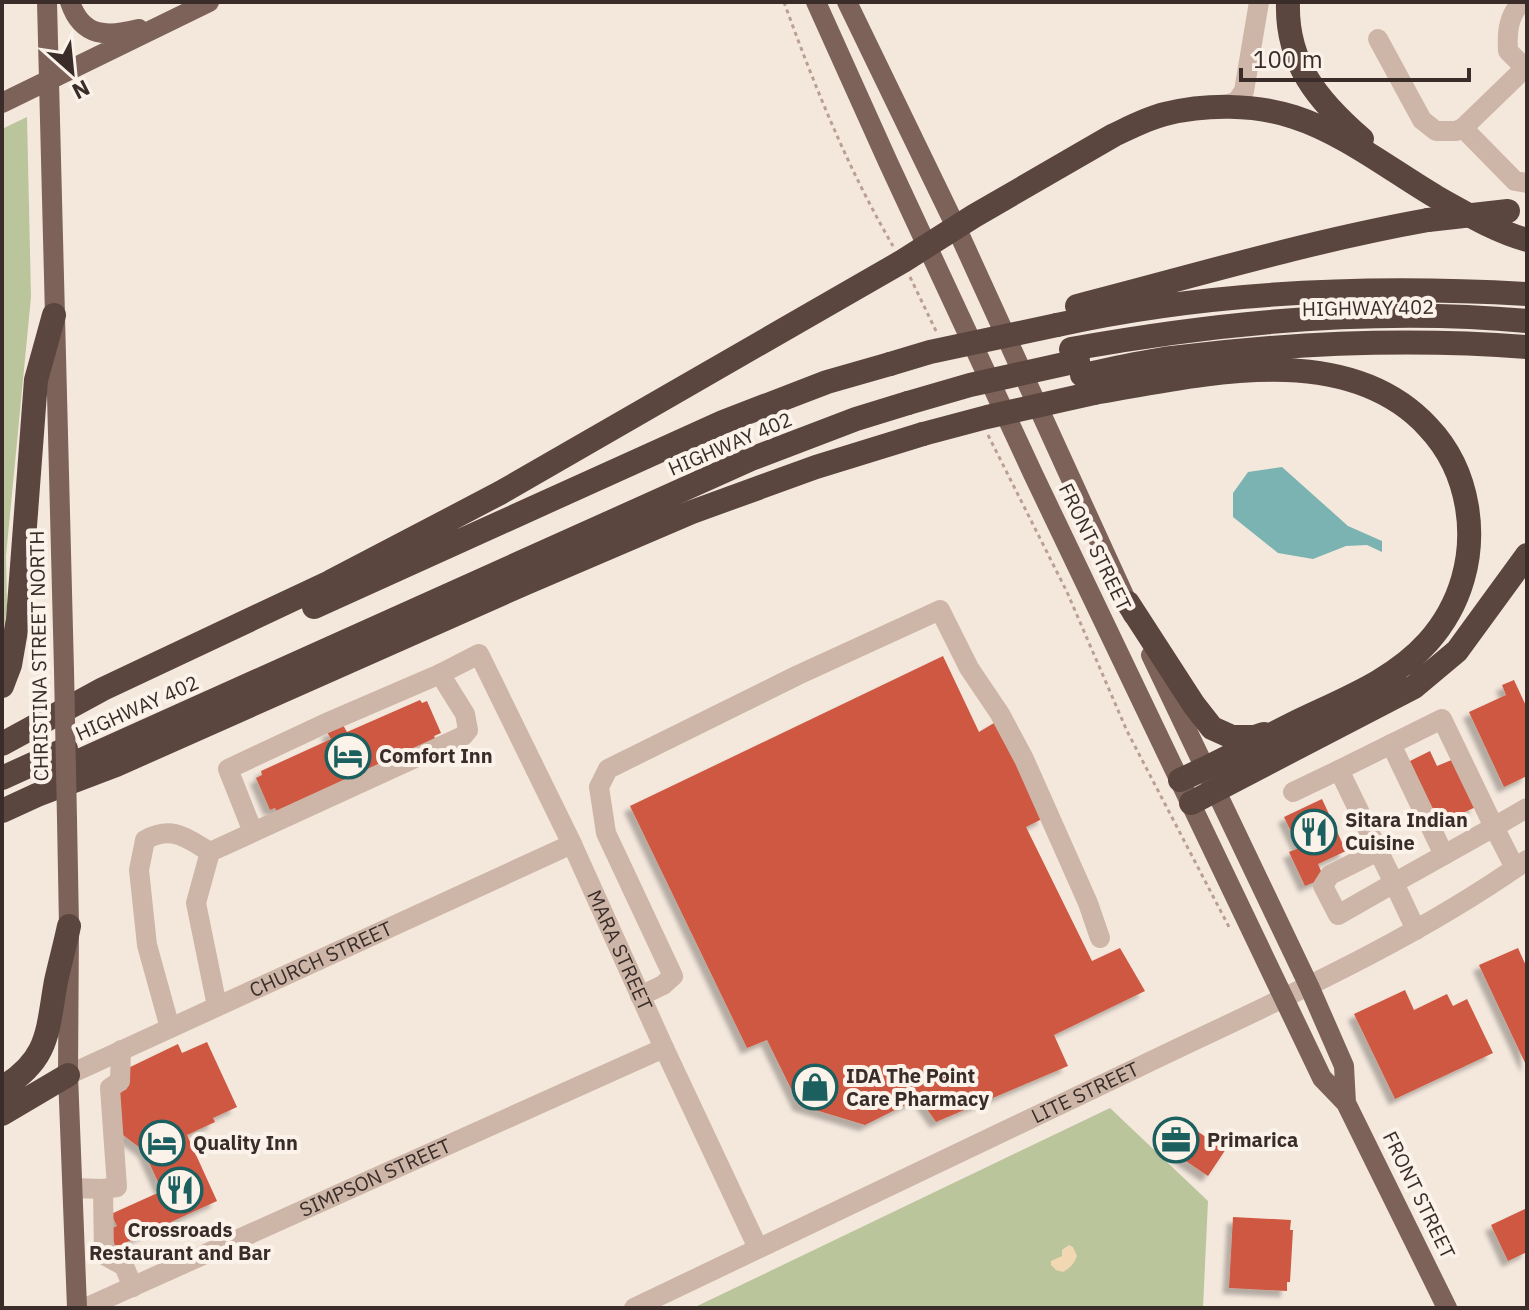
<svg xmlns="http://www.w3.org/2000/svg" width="1529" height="1310" font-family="'IBM Plex Sans',sans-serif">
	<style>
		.green { fill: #bac59c }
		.sand { fill: #f1d7b2 }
		.water { fill: #7ab3b1 }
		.building { fill: #ce5942; filter: url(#shadow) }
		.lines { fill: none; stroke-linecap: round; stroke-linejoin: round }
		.path { stroke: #b9a092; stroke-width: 3; stroke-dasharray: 4 4; stroke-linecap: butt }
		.minor { stroke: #cdb6a8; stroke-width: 20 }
		.major { stroke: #7d6259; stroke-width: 20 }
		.highway { stroke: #5b463f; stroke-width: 24 }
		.major-bridge { stroke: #7d6259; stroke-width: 20 }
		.highway-bridge { stroke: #5b463f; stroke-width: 24 }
		.labels { text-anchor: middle; stroke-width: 8; stroke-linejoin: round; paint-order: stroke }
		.street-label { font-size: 20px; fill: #3a2d29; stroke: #fbf2ea }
		.poi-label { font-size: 20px; font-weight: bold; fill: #3a2d29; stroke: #fbf2ea; text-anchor: start }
	</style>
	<defs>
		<filter id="shadow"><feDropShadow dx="-6" dy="6" stdDeviation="2" flood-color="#0004"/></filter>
	</defs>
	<rect width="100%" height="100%" fill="#f4e8dd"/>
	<!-- green -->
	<path class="green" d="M27,117L31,297L6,556L7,607L2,643V129Z
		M1110,1108L1208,1201L1203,1308H693Z"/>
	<!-- sand -->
	<path class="sand" d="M1069,1245L1073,1247L1077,1256C1074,1264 1070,1268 1063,1272L1056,1270L1051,1265V1261L1062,1256V1250Z"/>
	<!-- water -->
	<path class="water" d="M1282,467L1348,526L1382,541V552L1367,545L1346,546L1313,559L1278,553L1233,517V493L1248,472Z"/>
	<!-- building -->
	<path class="building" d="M943,656L979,732L999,720L1044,818L1026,827L1092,961L1120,948L1145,991L1054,1035L1068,1066L936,1122L919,1098L865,1125L799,1105L767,1040L747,1048L630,806Z
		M1514,680L1527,708V776L1504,787L1469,712L1506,695L1502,685Z
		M420,700L422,703L427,701L441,733L434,736L436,741L277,812L275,808L270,810L256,778L262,775L261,771L331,739L327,732L343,725L347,732Z
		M1430,751L1437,766L1454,759L1476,807L1436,825L1406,763Z
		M1322,799L1346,851L1318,864L1324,878L1305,886L1289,852L1299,848L1284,817Z
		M1518,948L1527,968V1067L1479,965Z
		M1405,990L1414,1010L1447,994L1453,1006L1467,999L1493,1053L1395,1099L1354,1014Z
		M207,1042L237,1107L213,1118L215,1122L187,1135L217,1201L116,1247L108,1230L117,1226L111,1214L162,1191L144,1151L119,1132L117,1094L127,1089L124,1070L178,1044L182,1053Z
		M1180,1119L1210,1140L1211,1139L1226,1149L1208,1176L1162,1145Z
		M1527,1208V1252L1508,1261L1491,1225Z
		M1233,1217L1291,1220L1290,1230H1293L1290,1282H1287V1291L1229,1288Z"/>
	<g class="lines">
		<!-- path -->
		<path class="path" d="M784,2C814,85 848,169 893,246
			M910,277L936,331
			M988,435L1067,592L1127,731L1229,927"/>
		<!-- minor -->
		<g class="minor">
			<path d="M1522,2C1508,16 1507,32 1508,51L1525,68L1463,128L1515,181L1527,183"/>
			<path d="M1378,39L1422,120L1436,131H1456L1463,128"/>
			<path d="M1221,107L1237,101L1244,91L1259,2"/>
			<path id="s1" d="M440,674L479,654L572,844L664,1048L758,1248"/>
			<path d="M1391,744L1444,855"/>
			<path d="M1293,792L1339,770"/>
			<path d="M1378,851L1330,875L1323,886L1338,915L1394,883L1339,770L1442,719L1494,827L1527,808"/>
			<path d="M1416,930L1394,883L1494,827L1515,868"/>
			<path d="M640,996L663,985L673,976L606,833L599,787L608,769L798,675L940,610L969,668L1000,714L1024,759L1088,903L1100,938"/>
			<path d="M217,1006L196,903L210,852C294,814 378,775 463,736L468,730L465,714L440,674L324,724L228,769L253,832"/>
			<path d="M170,1028L147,945L139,870L145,840C173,825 186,838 210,852"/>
			<path id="s2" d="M68,1075L572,844"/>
			<path d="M73,1188L103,1189L104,1255L124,1266L133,1287"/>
			<path d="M103,1189L117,1187L110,1088L120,1081L121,1050"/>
			<path id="s3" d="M85,1308L664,1048"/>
			<path id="s4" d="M634,1308C803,1227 973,1146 1143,1065C1274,1002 1408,944 1527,860"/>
		</g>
		<!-- major -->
		<path class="major" d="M47,2L64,670
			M70,2C82,38 108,37 139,29
			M816,2L888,162L1034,476L1322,1078L1346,1103L1447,1308
			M847,2L956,227L1133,615
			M2,103L209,2
			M1151,655L1309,986L1344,1066L1346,1103
			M67,819L69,926L68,1075L77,1308"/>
		<!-- highway -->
		<path class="highway" d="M1288,2C1286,63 1318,101 1362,139
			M1077,306C1194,276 1310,241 1428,220
			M1057,325C1211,291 1371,285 1527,294
			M1071,349C1221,322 1375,307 1527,321
			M1082,375C1112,369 1142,362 1172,358C1290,343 1409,338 1527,347
			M1094,393C1199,375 1346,338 1428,427C1449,449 1462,477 1467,507C1475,556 1461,605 1428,642C1392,682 1341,700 1294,723C1256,742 1219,763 1180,780
			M1128,603L1194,705L1212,728L1232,737H1255L1264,734
			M314,607L723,422L827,382L890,364
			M2,686L10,665L18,619L36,380L54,315
			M2,744L103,689L330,582L500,493L903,261L974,216L1114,135C1131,127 1148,118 1165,114C1206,104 1254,104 1294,117C1344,133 1392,171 1438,198C1467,214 1495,231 1527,240
			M48,775L751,459L856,419L908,403
			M2,778L66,749
			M1191,803L1414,687L1457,651L1527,555
			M2,811L37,795L116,765L526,583L692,512L816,467L923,434
			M2,1088C50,1059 47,1031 56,981C60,963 65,945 69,926
			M2,1114L68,1075"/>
		<!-- major-bridge -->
		<path class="major-bridge" d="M64,670L67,819"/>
		<!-- highway-bridge -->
		<path class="highway-bridge" d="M1428,220L1508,211
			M890,364L930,352L1057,325
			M908,403L970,385L1078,361
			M923,434L987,417L1094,393"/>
	</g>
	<!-- icons -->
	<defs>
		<g id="hotel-ring" transform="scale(2.3)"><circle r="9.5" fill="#fbf2ea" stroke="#1b5f5e" stroke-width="1.5"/><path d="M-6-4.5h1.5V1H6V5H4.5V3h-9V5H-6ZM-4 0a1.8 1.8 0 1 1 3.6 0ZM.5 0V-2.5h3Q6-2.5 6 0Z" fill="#1b5f5e"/></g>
		<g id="restaurant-ring" transform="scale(2.3)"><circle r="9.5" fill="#fbf2ea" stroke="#1b5f5e" stroke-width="1.5"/><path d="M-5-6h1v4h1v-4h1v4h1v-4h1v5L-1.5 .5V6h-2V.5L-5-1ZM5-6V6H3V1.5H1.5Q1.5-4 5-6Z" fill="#1b5f5e"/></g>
		<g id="shop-ring" transform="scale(2.3)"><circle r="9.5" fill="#fbf2ea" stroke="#1b5f5e" stroke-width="1.5"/><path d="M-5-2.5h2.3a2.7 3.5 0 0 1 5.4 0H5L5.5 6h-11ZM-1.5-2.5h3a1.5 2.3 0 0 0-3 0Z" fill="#1b5f5e"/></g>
		<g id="office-ring" transform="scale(2.3)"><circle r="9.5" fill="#fbf2ea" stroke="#1b5f5e" stroke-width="1.5"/><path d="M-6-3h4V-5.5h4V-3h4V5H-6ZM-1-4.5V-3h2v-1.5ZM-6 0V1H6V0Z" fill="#1b5f5e"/></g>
	</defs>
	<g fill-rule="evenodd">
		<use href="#hotel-ring" x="348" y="756"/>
		<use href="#restaurant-ring" x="1314" y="832"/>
		<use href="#shop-ring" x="815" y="1087"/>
		<use href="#office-ring" x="1176" y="1140"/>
		<use href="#hotel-ring" x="162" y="1143"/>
		<use href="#restaurant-ring" x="180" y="1190"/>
	</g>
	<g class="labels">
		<!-- street labels -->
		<g class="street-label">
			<text transform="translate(1368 308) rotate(-1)" y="7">HIGHWAY 402</text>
			<text transform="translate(730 444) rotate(-23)" y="7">HIGHWAY 402</text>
			<text transform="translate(1095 547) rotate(64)" y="7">FRONT STREET</text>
			<text transform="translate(39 656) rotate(-91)" y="7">CHRISTINA STREET NORTH</text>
			<text transform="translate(137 708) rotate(-24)" y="7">HIGHWAY 402</text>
			<text dy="7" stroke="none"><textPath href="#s1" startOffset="372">MARA STREET</textPath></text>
			<text dy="7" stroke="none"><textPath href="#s2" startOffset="278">CHURCH STREET</textPath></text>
			<text dy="7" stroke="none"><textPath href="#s4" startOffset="500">LITE STREET</textPath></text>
			<text dy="7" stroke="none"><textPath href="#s3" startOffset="318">SIMPSON STREET</textPath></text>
			<text transform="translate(1419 1195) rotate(64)" y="7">FRONT STREET</text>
		</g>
		<!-- poi labels -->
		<g class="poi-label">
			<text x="379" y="763">Comfort Inn</text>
			<text x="1345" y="827">Sitara Indian<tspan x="1345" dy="23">Cuisine</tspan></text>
			<text x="846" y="1083">IDA The Point<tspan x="846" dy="23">Care Pharmacy</tspan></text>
			<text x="1207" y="1147">Primarica</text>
			<text x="193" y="1150">Quality Inn</text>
			<text x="180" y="1237" text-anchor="middle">Crossroads<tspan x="180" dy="23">Restaurant and Bar</tspan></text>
		</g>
	</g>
	<!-- border -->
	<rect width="1529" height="1310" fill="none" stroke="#3a2d29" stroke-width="8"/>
	<!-- north arrow -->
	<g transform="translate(72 72) rotate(153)" stroke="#fbf2ea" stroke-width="6" paint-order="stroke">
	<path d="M0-6L14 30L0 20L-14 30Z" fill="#3a2d29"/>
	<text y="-12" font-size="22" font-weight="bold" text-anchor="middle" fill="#3a2d29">N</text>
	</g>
	<!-- scale -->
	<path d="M1241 68v12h228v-12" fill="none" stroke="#3a2d29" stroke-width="4"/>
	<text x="1253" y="68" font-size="24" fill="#3a2d29" stroke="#fbf2ea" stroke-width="6" paint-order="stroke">100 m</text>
</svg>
